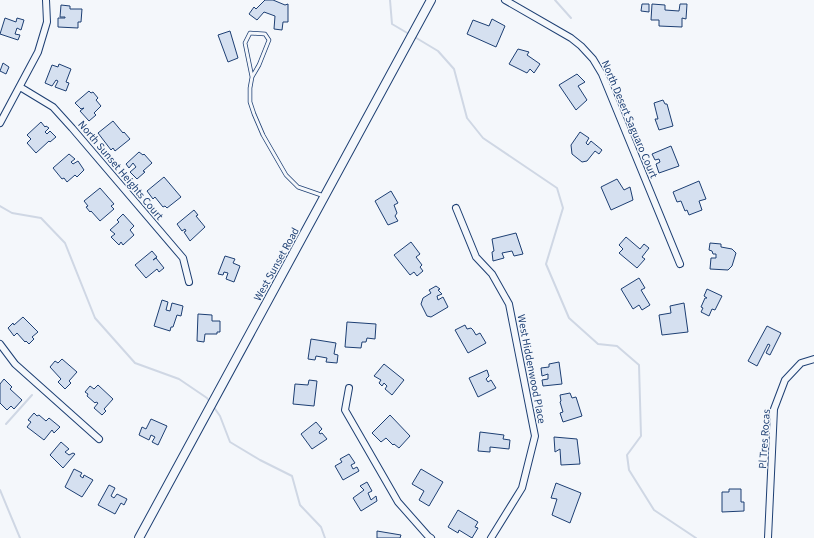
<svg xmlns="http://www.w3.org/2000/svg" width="814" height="538" font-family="'Source Sans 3',sans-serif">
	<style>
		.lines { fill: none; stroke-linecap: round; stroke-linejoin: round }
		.stream { stroke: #cfd7e4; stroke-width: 2 }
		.building { fill: #d5e0f0; stroke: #1d3f73 }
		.service-casing { stroke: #1d3f73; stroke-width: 4.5 }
		.minor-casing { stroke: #1d3f73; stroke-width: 8 }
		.tertiary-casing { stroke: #1d3f73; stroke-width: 10 }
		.service { stroke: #f4f7fb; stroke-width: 3 }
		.minor { stroke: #f4f7fb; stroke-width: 6 }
		.tertiary { stroke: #f4f7fb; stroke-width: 8 }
		.labels { text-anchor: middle; stroke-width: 3; stroke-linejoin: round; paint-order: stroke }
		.street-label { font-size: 11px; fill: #1d3f73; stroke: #f4f7fb }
	</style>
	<rect width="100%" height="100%" fill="#f4f7fb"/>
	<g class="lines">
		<!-- stream -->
		<path class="stream" d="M390,0L392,24L409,34
			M555,0L571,18
			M413,36L438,51L454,69L467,118L483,138L557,188L563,208L546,264L569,318L598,344L617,346L639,365L641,436L627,455L629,470L654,510L696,538
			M0,206L12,213L41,218L65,243L95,318L135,363L179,379L207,398L210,402
			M213,406L220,416L230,442L260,460L292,476L300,505L321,527L325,538
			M6,424L32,395
			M0,490L20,538"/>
	</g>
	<!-- building -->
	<path class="building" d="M265,0H273L285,5L288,4V22H283L282,30L274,29L275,16L264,12L257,20L249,14L254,7L256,9Z
		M642,4H649V12L641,11Z
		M652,4L665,5V10L679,11L680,4H687L686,19L682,18V27L659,26V20H651Z
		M61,5L70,6V9H82L81,22H78V28L58,27V18H65V17H60Z
		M5,18L16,22L17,18L24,20L21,30L17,28L15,34L20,35L18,40L0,34Z
		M492,19L505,26L496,47L467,34L473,20L489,26Z
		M230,31L238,58L228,62L218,35Z
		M518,49L529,52L527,55L540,64L534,73L530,69L527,73L509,64Z
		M3,63L9,67L6,74L0,71Z
		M59,64L71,69L66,82L69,83L66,91L55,87L58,81L56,80L52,86L45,83L52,65L58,67Z
		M577,74L585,82L578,86L587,100L576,110L559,85Z
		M89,91L91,93L93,92L98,98L96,100L101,106L94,113L96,115L89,121L80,111L84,108L81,109L75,103Z
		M663,100L665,104H667L673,126L659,130L655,119H658L654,103Z
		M113,121L123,133L124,132L130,139L115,151L113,148L111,150L98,133Z
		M41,122L45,127L46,126L49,128L45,132L47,134L50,131L56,137L50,142L49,141L36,153L27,143L31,139L27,135Z
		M580,132L589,138L586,143L588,145L591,141L602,150L599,154L595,151L587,161L582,162L572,154L571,145Z
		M671,146L679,166L659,173L656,164L660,162L659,159L655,160L652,154Z
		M139,152L143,155L144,154L152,163L143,171L145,172L137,179L130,172L136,167L133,163L129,168L126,164Z
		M69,154L75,159L71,162L73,164L78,161L84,170L77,177L75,175L67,182L64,178L62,179L53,168Z
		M164,177L181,197L167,208L165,206L163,207L155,197L153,199L147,191Z
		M617,179L624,190L630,187L633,200L611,210L601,187Z
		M699,181L706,199L699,201L702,210L689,215L687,210L685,211L681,201L677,202L673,192Z
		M100,188L114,204L111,206L114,209L100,221L91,211L90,212L86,207L88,206L84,201Z
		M391,191L398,203L394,205L397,213L395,216L398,221L388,225L375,201Z
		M194,210L198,215L196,216L205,227L190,241L184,232L186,231L185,229L182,231L177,224Z
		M123,214L134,226L130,230L134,235L123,245L121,242L119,245L111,237L115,234L110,230L119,222L117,220Z
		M516,233L523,254L514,256L512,251L502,253L504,258L493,261L492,252L494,251L492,239Z
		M626,237L640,249L644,244L649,248L642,257L645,259L637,268L619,253L623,249L619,245Z
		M411,242L420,254L416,257L422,265L420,267L423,271L417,276L414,272L410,275L394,255Z
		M710,243L721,244V247L732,249L736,253L732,266L728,270L710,269L711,258H716V254H713L712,251L709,250Z
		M152,251L157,257L153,260L156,258L164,268L159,272L157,269L146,278L135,265Z
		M225,256L235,259L233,263L240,266L234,282L226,279L228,273L224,272L223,275L218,274Z
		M639,278L645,288L641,290L650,305L642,310L639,305L633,309L621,289Z
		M436,286L440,289L438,290L442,294L437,296L438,300L443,297L448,307L431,317L427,316L421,304L423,298L431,293L429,290Z
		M707,289L722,296L715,310L712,309L709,316L701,312L703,308L701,307L705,298H707L704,296Z
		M162,300L168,302L166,310L170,311L172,303L183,306L181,316L177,315L173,327H171L170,331L154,326Z
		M684,303L688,332L662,335L659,315L671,313L670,306Z
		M198,314L212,315V321H220V332H217V334H205L204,342L197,341Z
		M23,317L38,332L32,337L34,339L29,344L26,341L25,342L17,333L14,336L8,328L13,323L14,325Z
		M347,322L376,324L375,339L367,338L366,342H362L361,348L345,347Z
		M465,325L467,329L471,328L473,330L476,335L480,333L486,343L468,353L455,330Z
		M767,326L781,333L770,355L766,353L770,345L768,344L757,366L748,361Z
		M311,339L336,343L334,354L338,355L337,363L326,362L327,358L316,356L315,360L308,359Z
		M62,359L77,372L69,381L71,383L65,389L58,382L61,379L50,367L55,361L58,363Z
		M559,362L562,384L543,386L542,380L548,379V374L542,376L541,368L549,367V364Z
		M384,364L404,380L392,395L385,389L387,386L384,383L382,386L379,383L381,380L374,376Z
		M487,370L489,376L486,379L488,382L491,380L496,388L478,397L469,378Z
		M4,379L12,387L10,389L22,400L14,409L11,406L7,410L0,403V384Z
		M309,380L317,381L314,406L293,404L295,384L308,385Z
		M98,385L113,399L104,409L106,411L102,415L94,408L98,403L96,402L95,403L87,396L88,394L85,392L90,386L94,389Z
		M570,393L572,398L576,397L582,416L563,422L560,413L563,412L560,402L561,401L560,395Z
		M34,413L37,416L39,415L46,421L49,418L60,427L54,433L52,430L44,440L27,427L31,422L28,420Z
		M390,415L410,436L399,448L394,444L393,445L386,438L381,442L372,433Z
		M151,419L167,426L158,445L152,442L155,437L151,435L149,440L139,435L142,427L146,429Z
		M316,422L322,429L319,432L320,434L322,433L327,439L312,449L301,434Z
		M480,432L504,435L503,439L510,440L509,449L490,447V452L478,451Z
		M554,437L577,439L580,464L561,465L560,449L555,452Z
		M61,442L69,449L65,452L69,455L73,453L75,454L63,468L50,455Z
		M349,454L355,463L351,465L353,469L357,467L359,471L343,480L335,466L342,462L340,459Z
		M74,469L82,473L80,476L83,478L84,475L93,480L82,497L65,487Z
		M421,469L443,482L429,506L419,500L424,491L412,484Z
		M367,482L372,491L368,493L371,500L376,496L377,501L361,511L353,498L364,490L360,486Z
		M556,483L581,493L570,523L552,515L557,499L551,498Z
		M109,485L115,488L111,496L114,498L117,494L127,499L124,505L121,503L115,514L98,505Z
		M729,489H741V502H744V511L722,512V492H729Z
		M458,510L478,522L475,527L478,528L472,538L459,530L458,533L448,527Z
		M377,531L401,535L400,538H377Z"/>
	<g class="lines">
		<!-- service casing -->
		<g class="service-casing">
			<path id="service" d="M252,77L245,43L250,33L265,34L269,40L259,65L252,77L250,88V102L254,114L263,135L286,175L298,187L324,196"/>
		</g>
		<!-- minor casing -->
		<g class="minor-casing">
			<path id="minor" d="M505,0L571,38L581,46L593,59L602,74L680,264
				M20,87L53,107L72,128L183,258L189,282
				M0,123L38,52L47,22L46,0
				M456,208L476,257L492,274L509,304L535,436L522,488L491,538
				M0,344L15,364L99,439
				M349,388L345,410L398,502L428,536L431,538
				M768,538L774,409L785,380L801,363L814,359"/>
		</g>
		<!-- tertiary casing -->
		<g class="tertiary-casing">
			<path id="tertiary" d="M139,538L431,0"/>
		</g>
		<!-- service -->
		<use href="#service" class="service"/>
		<!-- minor -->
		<use href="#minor" class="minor"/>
		<!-- tertiary -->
		<use href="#tertiary" class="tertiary"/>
	</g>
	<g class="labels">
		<!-- street labels -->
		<g class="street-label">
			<text transform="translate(630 119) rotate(67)" y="4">North Desert Saguaro Court</text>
			<text transform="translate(121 170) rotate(50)" y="4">North Sunset Heights Court</text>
			<text transform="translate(276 264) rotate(-61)" y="4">West Sunset Road</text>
			<text transform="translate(532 369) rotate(79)" y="4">West Hiddenwood Place</text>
			<text transform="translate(764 439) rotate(-86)" y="4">Pl Tres Rocas</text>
		</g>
	</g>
</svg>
